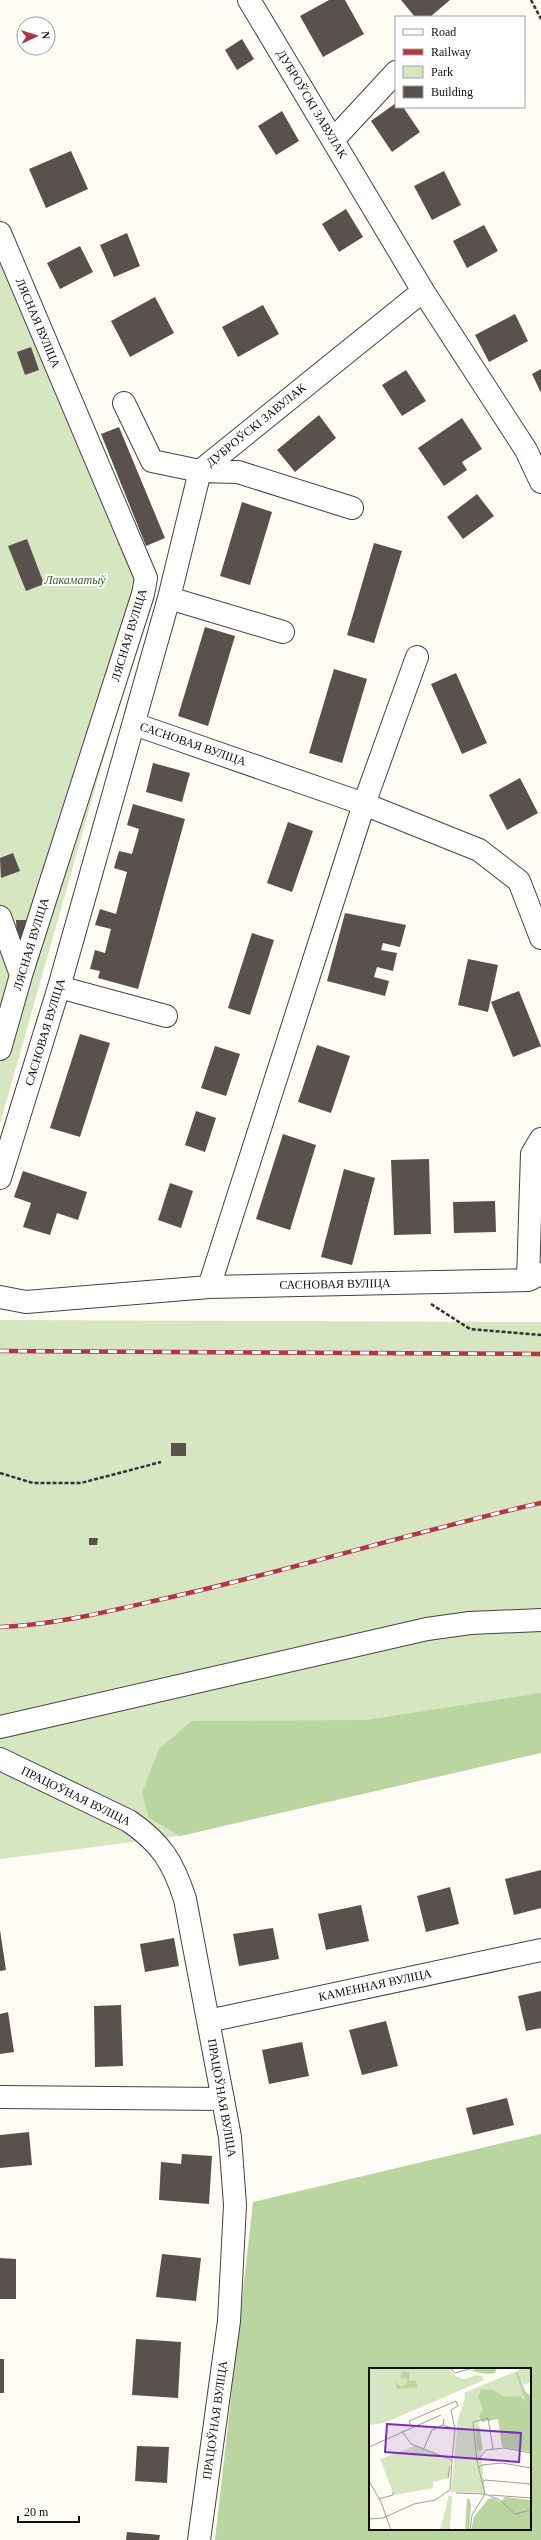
<svg xmlns="http://www.w3.org/2000/svg" width="541" height="2540" font-family="'Times New Roman',serif">
	<style>
		.green { fill: #d5e6c0 }
		.forest { fill: #bbd5a1; fill-rule: evenodd }
		.building { fill: #58514e }
		.lines { fill: none; stroke-linecap: round; stroke-linejoin: round }
		.minor-casing { stroke: #434343; stroke-width: 24 }
		.path { stroke: #323232; stroke-width: 2.5; stroke-dasharray: 4 2; stroke-linecap: butt }
		.minor { stroke: #fff; stroke-width: 22 }
		.rail-casing { stroke: #b43540; stroke-width: 4.5 }
		.rail { stroke: #fff; stroke-width: 3; stroke-dasharray: 9; stroke-linecap: butt }
		.labels { text-anchor: middle; stroke-width: 4; stroke-linejoin: round; paint-order: stroke }
		.street-label { font-size: 12px; fill: #101010; stroke: #fff }
		.park-label { font-size: 12px; font-style: italic; fill: #356326; stroke: #fff }
		.inset-road { fill: none; stroke: #9f9e99; stroke-width: 1 }
		.view { fill: #7b2cbf; fill-opacity: 0.15; stroke: #7b2cbf; stroke-width: 2 }
		.inset-edge { fill: none; stroke: #101010; stroke-width: 2 }
	</style>
	<rect width="100%" height="100%" fill="#fefcf5"/>
	<!-- green -->
	<path class="green" d="M0,217L146,553L154,581L0,1124Z
		M0,1320L541,1322V1752L180,1836L0,1859Z"/>
	<!-- forest -->
	<path class="forest" d="M541,1693V1753L180,1836L149,1818L142,1793L159,1749L192,1721L366,1720Z
		M541,2134V2540H215L253,2202ZM370,2369H530V2529H370Z"/>
	<!-- building -->
	<path class="building" d="M329,0H345L364,34L323,57L300,16Z
		M401,0H450L430,17H415Z
		M242,39L254,59L237,70L225,50Z
		M396,103V107H403L420,132L392,152L371,121Z
		M282,111L299,141L276,155L258,126Z
		M71,151L88,189L46,208L29,169Z
		M444,171L461,205L432,220L414,186Z
		M346,209L363,237L339,252L322,224Z
		M484,225L498,251L467,268L453,241Z
		M127,233L140,266L114,277L100,245Z
		M80,246L93,272L60,289L47,263Z
		M155,297L174,333L130,357L111,321Z
		M263,305L279,334L238,357L222,327Z
		M515,314L528,341L489,362L475,335Z
		M31,347L39,370L25,375L17,352Z
		M541,369V393L532,374Z
		M406,370L426,401L402,416L382,385Z
		M319,415L336,438L295,472L277,450Z
		M462,418L482,449L462,462L467,470L444,486L418,448Z
		M119,427L165,538L146,546L101,434Z
		M477,494L494,516L463,539L447,517Z
		M242,502L272,512L250,585L220,576Z
		M27,539L44,584L26,591L8,546Z
		M374,543L402,551L374,643L347,635Z
		M205,627L235,636L208,726L178,716Z
		M334,669L367,679L342,763L309,753Z
		M456,673L487,743L462,754L431,684Z
		M153,763L190,773L182,802L146,792Z
		M520,778L538,813L507,830L489,795Z
		M133,804L185,819L138,989L98,978L100,971L90,969L95,950L105,953L111,929L95,925L100,909L116,914L127,872L114,868L119,851L132,854L139,829L127,825Z
		M288,822L313,831L292,892L267,883Z
		M13,853L20,871L1,878L0,858Z
		M345,913L406,925L400,947L383,943L381,950L397,953L393,971L377,967L374,977L389,981L385,996L327,981Z
		M16,920H29L30,939H17Z
		M252,933L274,940L250,1015L228,1008Z
		M468,959L498,965L488,1012L458,1005Z
		M519,991L541,1046L513,1057L491,1002Z
		M80,1034L110,1043L80,1137L50,1128Z
		M317,1045L350,1056L331,1113L298,1102Z
		M215,1046L240,1054L226,1096L201,1088Z
		M196,1111L216,1118L205,1152L185,1145Z
		M283,1134L316,1145L290,1230L256,1219Z
		M429,1159L431,1234L394,1235L391,1160Z
		M344,1169L375,1178L352,1265L321,1257Z
		M23,1171L87,1192L78,1220L57,1213L50,1235L23,1227L31,1203L14,1197Z
		M170,1183L193,1191L181,1228L158,1220Z
		M495,1201L496,1232L454,1233L453,1202Z
		M171,1443H186V1456H171Z
		M89,1538H98L97,1545H89Z
		M541,1870V1908L514,1915L505,1879Z
		M450,1887L459,1924L426,1932L417,1896Z
		M361,1905L369,1941L326,1950L318,1914Z
		M273,1928L279,1959L239,1966L233,1934Z
		M0,1930L6,1970L0,1971Z
		M174,1938L179,1966L145,1972L140,1944Z
		M541,1991V2028L526,2031L518,1996Z
		M121,2005L123,2066L95,2067L94,2006Z
		M8,2012L14,2052L0,2054V2014Z
		M386,2021L398,2066L362,2075L349,2030Z
		M302,2042L309,2076L269,2084L262,2050Z
		M507,2098L514,2125L473,2135L466,2108Z
		M29,2132L32,2165L0,2168V2135Z
		M182,2154L212,2156L209,2204L159,2200L161,2162L181,2164Z
		M162,2254L201,2258L196,2301L156,2297Z
		M0,2258L16,2259V2299H0Z
		M136,2339L181,2342L178,2398L132,2395Z
		M0,2359H4V2393H0Z
		M137,2446L169,2447L167,2483L135,2481Z
		M127,2532L160,2535L159,2540H126Z"/>
	<g class="lines">
		<!-- minor casing -->
		<g class="minor-casing">
			<path id="minor" d="M249,0L423,291L526,450L541,482
				M333,140L396,72
				M0,233L146,578L143,594L21,975L0,1049
				M124,403L152,461L200,471L238,472L352,508
				M169,598L283,632
				M134,724L364,804L479,850L519,881L541,938
				M0,917L21,975
				M59,987L166,1016
				M0,1178L59,987L169,598L200,471L423,291
				M528,1280L532,1154L541,1139
				M209,1287L364,804L417,657
				M0,1297L26,1302L209,1287L528,1280L541,1274
				M0,1727L427,1629L470,1623L541,1620
				M0,1759L129,1821C161,1843 173,1862 185,1899L230,2137L235,2205L229,2321L199,2540
				M208,2021L541,1950
				M0,2097L223,2099"/>
		</g>
		<!-- path -->
		<path class="path" d="M531,0L541,19
			M431,1304L470,1329L541,1335
			M0,1473L33,1483H81L161,1462"/>
		<!-- minor -->
		<use href="#minor" class="minor"/>
		<!-- rail casing -->
		<g class="rail-casing">
			<path id="rail" d="M0,1351L541,1354
				M0,1627C53,1625 106,1612 158,1600C286,1572 412,1532 541,1503"/>
		</g>
		<!-- rail -->
		<use href="#rail" class="rail"/>
	</g>
	<g class="labels">
		<!-- street labels -->
		<g class="street-label">
			<text transform="translate(312 104) rotate(59)" y="4">ДУБРОЎСКІ ЗАВУЛАК</text>
			<text transform="translate(38 323) rotate(67)" y="4">ЛЯСНАЯ ВУЛІЦА</text>
			<text transform="translate(256 425) rotate(-39)" y="4">ДУБРОЎСКІ ЗАВУЛАК</text>
			<text transform="translate(129 635) rotate(-73)" y="4">ЛЯСНАЯ ВУЛІЦА</text>
			<text transform="translate(193 744) rotate(19)" y="4">САСНОВАЯ ВУЛІЦА</text>
			<text transform="translate(31 944) rotate(-73)" y="4">ЛЯСНАЯ ВУЛІЦА</text>
			<text transform="translate(45 1032) rotate(-73)" y="4">САСНОВАЯ ВУЛІЦА</text>
			<text transform="translate(335 1284) rotate(-1)" y="4">САСНОВАЯ ВУЛІЦА</text>
			<text transform="translate(76 1796) rotate(26)" y="4">ПРАЦОЎНАЯ ВУЛІЦА</text>
			<text transform="translate(375 1985) rotate(-12)" y="4">КАМЕННАЯ ВУЛІЦА</text>
			<text transform="translate(222 2098) rotate(80)" y="4">ПРАЦОЎНАЯ ВУЛІЦА</text>
			<text transform="translate(215 2420) rotate(-82)" y="4">ПРАЦОЎНАЯ ВУЛІЦА</text>
		</g>
		<!-- park labels -->
		<g class="park-label">
			<text x="75" y="584">Лакаматыў</text>
		</g>
	</g>
	<!-- overview -->
	<g transform="translate(369 2368)">
		<rect width="162" height="162" fill="#fefcf5"/>
		<path d="M0,0H79L86,8L95,11L108,7L113,8L115,12L15,55L0,57ZM155,0H162V14L155,17L149,4L156,33L154,29H136L124,22L112,21L110,25V32L114,42L109,54L116,125L82,124L89,51L96,31L95,25ZM47,78L82,92L80,110L64,114V120L25,127L11,91ZM80,127L83,129L81,162H71Z" fill="#d5e6c0"/>
		<path d="M109,0H128L126,5L119,6L102,3ZM34,3L40,5V13H47L49,19L28,21L26,13L29,12L27,15L33,19L38,15V11L31,10ZM149,4L156,23L162,28V84L133,79L129,51L113,54L110,49L114,42L109,29L112,21L124,22L137,29L152,28L156,33L147,5ZM110,58L114,82L111,83L108,81L107,60ZM136,129L161,132L162,162H102L105,149L119,131L124,130L132,134ZM98,130L101,132L102,139L100,162H96Z" fill="#bbd5a1"/>
		<path class="inset-road" d="M81,0L86,5L104,0M75,51L74,57L86,61M42,58L40,53L87,33L89,38L82,42L86,61L83,92M0,79L72,47M55,80L63,62L74,57M108,93L117,82L135,80L162,85M109,100L113,97L133,95L162,100M79,110L81,98M0,113L12,134L22,162M113,115L116,112L162,116M87,125L116,126L131,132L146,146L162,142M121,127L162,130M10,131L24,127V124M0,151L14,150L45,136L66,132L81,122L83,92L42,76L33,63M101,162L103,147L116,126L108,93L104,54L119,50L124,81"/>
		<path class="view" d="M18,56L152,65L150,94L16,84Z"/>
		<rect width="162" height="162" class="inset-edge"/>
	</g>
	<!-- legend -->
	<rect x="395" y="16" width="130" height="92" fill="#ffffff" stroke="#9f9f9f"/>
	<rect x="403" y="29" width="20" height="6" fill="#ffffff" stroke="#9f9f9f"/>
	<text x="431" y="36" font-size="12" fill="#101010">Road</text>
	<rect x="403" y="49" width="20" height="6" fill="#b43540" stroke="#9f9f9f"/>
	<text x="431" y="56" font-size="12" fill="#101010">Railway</text>
	<rect x="403" y="66" width="20" height="12" fill="#d5e6c0" stroke="#9f9f9f"/>
	<text x="431" y="76" font-size="12" fill="#101010">Park</text>
	<rect x="403" y="86" width="20" height="12" fill="#58514e" stroke="#9f9f9f"/>
	<text x="431" y="96" font-size="12" fill="#101010">Building</text>
	<!-- north arrow -->
	<g transform="translate(36 36) rotate(86)"><circle r="19" fill="#ffffff" stroke="#9f9f9f"/>
	<path d="M0-3L7 15L0 10L-7 15Z" fill="#b43540"/>
	<text y="-6" font-size="11" font-weight="bold" text-anchor="middle" fill="#101010">N</text>
	</g>
	<!-- scale -->
	<path d="M18 2516v6h61v-6" fill="none" stroke="#101010" stroke-width="2"/>
	<text x="24" y="2516" font-size="12" fill="#101010" stroke="#ffffff" stroke-width="3" paint-order="stroke">20 m</text>
</svg>
